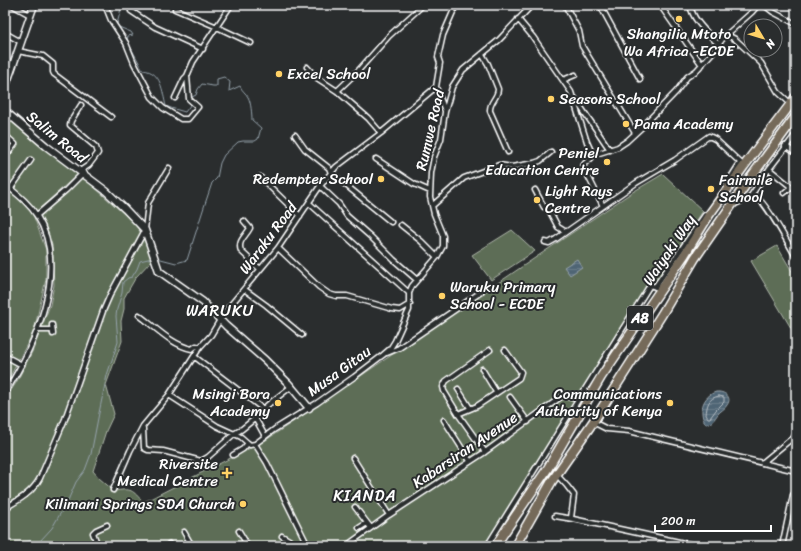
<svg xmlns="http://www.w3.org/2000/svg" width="801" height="551" font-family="Sriracha,sans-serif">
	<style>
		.garden { fill: #5d6d56; stroke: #aeb6aa }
		.water { fill: url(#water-rules); stroke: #96a3ac }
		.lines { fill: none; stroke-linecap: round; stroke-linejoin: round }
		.shore { stroke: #b9c1c7; stroke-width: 1 }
		.stream { stroke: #96a3ac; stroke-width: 1 }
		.street-casing { stroke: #fff; stroke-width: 7 }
		.secondary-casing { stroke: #fff; stroke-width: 9 }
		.highway-casing { stroke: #fff; stroke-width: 11 }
		.street { stroke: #2a2d2e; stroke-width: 4 }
		.secondary { stroke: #2a2d2e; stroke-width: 6 }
		.highway { stroke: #746a5a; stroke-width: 8 }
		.poi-dot { fill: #ffd166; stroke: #2a2d2e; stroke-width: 1.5 }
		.labels { text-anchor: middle; stroke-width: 4; stroke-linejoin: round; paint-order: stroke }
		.shield { fill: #2a2d2e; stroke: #bfc0c0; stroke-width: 1 }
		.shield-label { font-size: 14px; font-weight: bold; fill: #fff }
		.poi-label { font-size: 15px; fill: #fff; stroke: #2a2d2e; text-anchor: start }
		.street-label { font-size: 15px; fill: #fff; stroke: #2a2d2e }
		.neighbourhood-label { font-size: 16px; letter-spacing: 1px; fill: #fff; stroke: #2a2d2e }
	</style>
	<defs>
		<pattern id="water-rules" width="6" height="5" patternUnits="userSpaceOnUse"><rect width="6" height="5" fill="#506574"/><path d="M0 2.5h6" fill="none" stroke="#6a7c89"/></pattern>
	</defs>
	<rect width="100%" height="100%" fill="#2a2d2e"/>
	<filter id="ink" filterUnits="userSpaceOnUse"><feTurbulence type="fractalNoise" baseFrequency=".025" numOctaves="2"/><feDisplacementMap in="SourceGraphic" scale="8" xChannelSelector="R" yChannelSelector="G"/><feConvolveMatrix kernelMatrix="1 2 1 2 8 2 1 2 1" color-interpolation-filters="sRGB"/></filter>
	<g filter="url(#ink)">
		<!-- garden -->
		<path class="garden" d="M5,114L78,174L37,211L34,217L46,250V279L34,331L5,386Z
			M663,174L703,211L573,407L490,546H5V399L16,383L33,350L50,305L54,285L52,245L40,215L83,177L135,224L144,238L152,260L136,277L124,298V309L121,321L122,341L106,385L114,414L106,431L93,471L99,478L114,491C130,489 131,488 142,501H146L266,440L631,193Z
			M512,230L535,251L491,280L472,255Z
			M777,246L796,278V332L794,333L751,261Z"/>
		<!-- water -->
		<path class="water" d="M577,259L582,267L570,275L564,267Z
			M716,392C724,391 733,397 727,405C725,409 720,411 718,414C714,419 713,423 706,424C698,413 702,396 716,392Z"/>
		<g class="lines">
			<!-- shore -->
			<path class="shore" d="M719,396L724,397V402L716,410L710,418H708L706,415C707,405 708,398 719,396Z"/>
			<!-- stream -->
			<path class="stream" d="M122,5L117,24L119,27L131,32L133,35L128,36L127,40
				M130,46L143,70C162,72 162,91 166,106L171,108L185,112L191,104
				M157,258L176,263L187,260L204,207L212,183L217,178L220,163L224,155L238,142L243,141H255L258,139L261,128L252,120C252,115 251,102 248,97C246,93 242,91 240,86L229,91L230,82L224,77L217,79V86H213L202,84L198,89L196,95L192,97V99
				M14,546L29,541H40L52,528L60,514L67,505L69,498L76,482L85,470L91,454L99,413L107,375L118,342L116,316L117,309L122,293L123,282L128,278L132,277L137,269L140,261L152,258"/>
			<!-- street casing -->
			<g class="street-casing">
				<path id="street" d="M12,5L30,15
					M105,5L111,20L126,43L134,63L152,97L163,108L181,119H188L198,107L189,99L187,76
					M565,5L579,31L582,46L635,133
					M600,5L640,79
					M660,5L702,65
					M690,5C693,21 707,32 718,44
					M764,5L773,12L796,24
					M175,9L217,27L251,43
					M131,11L155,27L203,49
					M518,19L533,37L571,92L587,142L593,155C592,160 585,161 583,166L603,206
					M5,33L21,42
					M727,35L735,39L761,63L778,92L791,104
					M18,51L43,56L53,64V72L54,74L111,117
					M482,54L488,64L498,89C498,98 489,102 490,111L508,152
					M307,67L317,78L337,91L358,71L389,36L423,5
					M563,80L575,75
					M337,91L368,118L381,133
					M574,97L610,150
					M175,98L184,79L187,76L193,62L231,5
					M445,111L436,87L440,63L438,57L443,35L456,5
					M5,135L15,144L5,157
					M295,135L305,149L329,168L331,173L391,222
					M785,146L796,153
					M593,155L618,147L627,141L640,129L676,92L687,77L696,71L712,53L724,37L752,12L758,5
					M376,159L414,184L430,191
					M769,169L790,186V188L784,193
					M80,171L89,165L98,153L96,147L70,125L71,121L81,105
					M260,177L300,216
					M5,184C17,194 29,203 37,216C70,269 35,346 5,393
					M726,185L740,163
					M320,186L339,204L347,216L371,237L394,260L417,280
					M11,188L31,160
					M535,190L544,207L548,208L558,227L566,232
					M750,197L769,169L796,134
					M309,203L409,293
					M735,204C742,201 749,196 756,197C763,197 791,248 796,257
					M433,205L464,178L499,165L512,167L534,163L540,161L551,152
					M37,215L66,190L83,173
					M244,221L250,228C246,236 237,241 241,251L260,269
					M401,225L421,241L437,257
					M545,242L549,243L556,239L636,183L675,160L709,136L715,139L744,166
					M278,248L319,287L329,294L336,296H347L392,309L400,310L410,304
					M655,287L705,215
					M244,289L266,305L302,335
					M139,315C155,327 172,345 192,349L196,346L200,347
					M52,325L53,334
					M37,330H52
					M387,353L399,348L481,292
					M5,356L22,365
					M195,357L263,409
					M482,369L496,392
					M458,389L470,408
					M169,395L217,426L241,437L250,445L255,444
					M510,397L528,422
					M458,414L477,406L519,378L521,372L505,350
					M255,418L265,436
					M444,420L470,461
					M593,422L607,429L629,431L796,471
					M143,429L144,448L148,450L163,451L201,461L208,457L234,434L242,429L258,416L263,409L270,403L292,386
					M255,444L275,429L317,403L354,377L383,355L390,349L395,341L409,310V293L412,286L437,257L443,246V236L434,214L430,197L431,173L434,157L441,139L445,112L452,87L463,70L499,40L532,5
					M255,444L267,463L308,546
					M485,452L458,414L444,391L443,387L446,381L490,350
					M233,455L243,449L248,443
					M353,458L389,515
					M762,463L796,435
					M557,475L567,486L574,495L571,518
					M113,490L130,451L143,426L169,395L200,347L211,335L224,313L278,248L320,186L336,167L381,133L436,87
					M355,507L371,528
					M5,508C19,500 32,493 40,478L65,419L103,311L110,295L145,230L148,203L169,168
					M555,516L573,519L698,546
					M359,528L367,523
					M239,531L248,546
					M184,532L192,546
					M282,536L289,540L294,546
					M169,544L170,546
					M98,546L93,533L96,530L107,525
					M346,546L389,515L485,452L561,397C568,395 573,400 580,398
					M487,546L650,285L660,289
					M782,546L793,495"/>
			</g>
			<!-- secondary casing -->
			<g class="secondary-casing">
				<path id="secondary" d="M5,88L34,5
					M5,111L46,146L106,191L125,209L145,230L159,271L203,302L226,326L265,360L288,383L309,408"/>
			</g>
			<!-- highway casing -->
			<g class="highway-casing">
				<path id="highway" d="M495,546L548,468L601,377L685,254L709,215L744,166L796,97
					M515,546L552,481L593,422L662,314L695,258L751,177L796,116"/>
			</g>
			<!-- street -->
			<use href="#street" class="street"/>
			<!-- secondary -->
			<use href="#secondary" class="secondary"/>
			<!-- highway -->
			<use href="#highway" class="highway"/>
		</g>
	</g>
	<!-- markers -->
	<g class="poi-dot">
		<circle cx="679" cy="19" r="4"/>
		<circle cx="279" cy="74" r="4"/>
		<circle cx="551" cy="99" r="4"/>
		<circle cx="626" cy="124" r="4"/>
		<circle cx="607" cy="162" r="4"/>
		<circle cx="381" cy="179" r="4"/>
		<circle cx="711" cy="189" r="4"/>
		<circle cx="537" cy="200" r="4"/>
		<circle cx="442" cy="296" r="4"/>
		<circle cx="278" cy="403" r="4"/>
		<circle cx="670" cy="403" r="4"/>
		<path d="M225 467h4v4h4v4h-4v4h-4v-4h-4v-4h4z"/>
		<circle cx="243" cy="504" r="4"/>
	</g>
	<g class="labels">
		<!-- shield labels -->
		<rect class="shield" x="627" y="306" width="26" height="24" rx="3"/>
		<g class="shield-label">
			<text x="640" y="323">A8</text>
		</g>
		<!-- poi labels -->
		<g class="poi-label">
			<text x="679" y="39" text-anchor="middle">Shangilia Mtoto<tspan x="679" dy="17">Wa Africa -ECDE</tspan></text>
			<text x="287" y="79">Excel School</text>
			<text x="559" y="104">Seasons School</text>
			<text x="634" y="129">Pama Academy</text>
			<text x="599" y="158" text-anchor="end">Peniel<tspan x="599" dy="17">Education Centre</tspan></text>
			<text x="373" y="184" text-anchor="end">Redempter School</text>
			<text x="719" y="185">Fairmile<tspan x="719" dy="17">School</tspan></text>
			<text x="545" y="196">Light Rays<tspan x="545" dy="17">Centre</tspan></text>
			<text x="450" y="292">Waruku Primary<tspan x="450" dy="17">School - ECDE</tspan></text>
			<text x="270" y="399" text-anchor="end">Msingi Bora<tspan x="270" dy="17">Academy</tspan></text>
			<text x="662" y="399" text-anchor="end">Communications<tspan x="662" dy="17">Authority of Kenya</tspan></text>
			<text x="218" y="469" text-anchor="end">Riversite<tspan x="218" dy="17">Medical Centre</tspan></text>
			<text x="235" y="509" text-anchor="end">Kilimani Springs SDA Church</text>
		</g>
		<!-- street labels -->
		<g class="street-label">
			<text transform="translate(430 130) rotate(-77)" y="5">Rumwe Road</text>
			<text transform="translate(57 137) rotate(39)" y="5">Salim Road</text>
			<text transform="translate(268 238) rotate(-53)" y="5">Waraku Road</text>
			<text transform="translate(669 250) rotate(-56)" y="5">Waiyaki Way</text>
			<text transform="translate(339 371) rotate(-36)" y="5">Musa Gitau</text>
			<text transform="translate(465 450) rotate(-34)" y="5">Kabarsiran Avenue</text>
		</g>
		<!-- neighbourhood labels -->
		<g class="neighbourhood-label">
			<text x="220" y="316">WARUKU</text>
			<text x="365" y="501">KIANDA</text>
		</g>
	</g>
	<!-- margin -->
	<rect width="801" height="551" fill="none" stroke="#2a2d2e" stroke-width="20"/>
	<rect x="10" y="10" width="781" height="531" fill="none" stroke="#fff" stroke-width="1.5" filter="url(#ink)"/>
	<!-- north arrow -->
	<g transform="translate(763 38) rotate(128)"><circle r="19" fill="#2a2d2e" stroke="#7f8182"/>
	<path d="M0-3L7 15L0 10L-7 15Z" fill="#ffd166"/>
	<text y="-6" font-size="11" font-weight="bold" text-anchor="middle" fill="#ffffff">N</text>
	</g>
	<!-- scale -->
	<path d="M655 525v6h116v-6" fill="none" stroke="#ffffff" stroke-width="2"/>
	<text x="661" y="525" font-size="12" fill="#ffffff" stroke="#2a2d2e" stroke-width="3" paint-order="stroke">200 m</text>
</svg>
